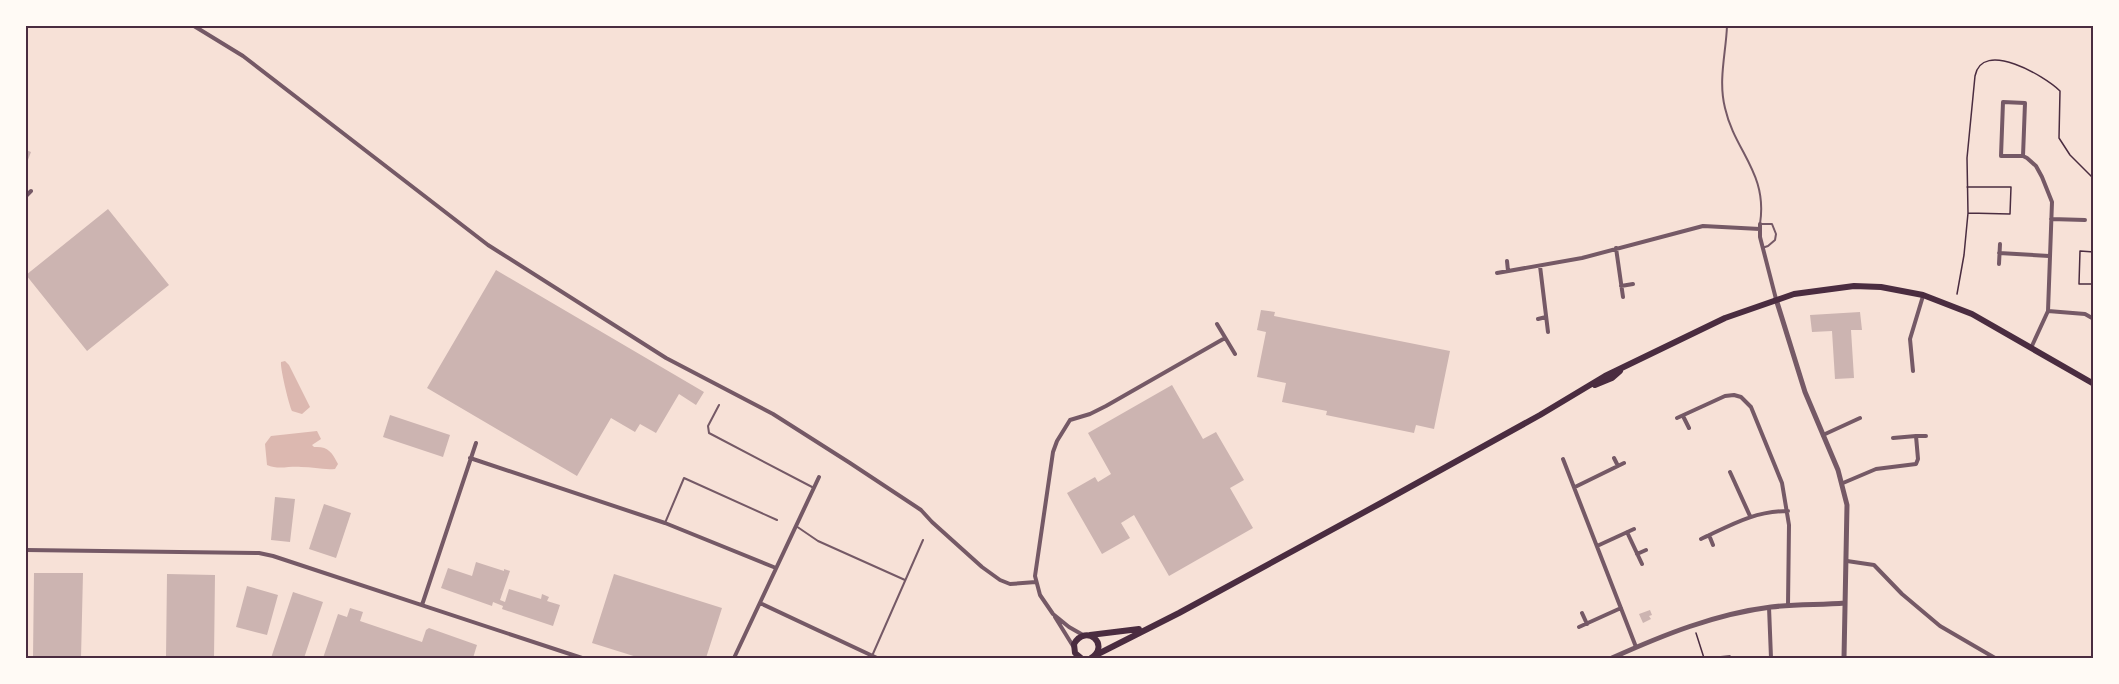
<svg xmlns="http://www.w3.org/2000/svg" width="2119" height="684" font-family="'Golos Text',sans-serif">
	<style>
		.water { fill: #dcb8b0 }
		.building { fill: #ccb4b1 }
		.lines { fill: none; stroke-linecap: round; stroke-linejoin: round }
		.path { stroke: #4a2c40; stroke-width: 1.5 }
		.service { stroke: #755966; stroke-width: 2 }
		.minor { stroke: #755966; stroke-width: 4 }
		.tertiary { stroke: #755966; stroke-width: 5 }
		.primary { stroke: #4a2c40; stroke-width: 6 }
		.neatline { fill: none; stroke: #4a2c40; stroke-width: 2 }
	</style>
	<rect width="100%" height="100%" fill="#f7e1d7"/>
	<!-- water -->
	<path class="water" d="M285,361L289,365L310,407L302,414L292,411C289,405 280,368 281,362Z
		M317,431L321,439L312,445L314,447C328,446 332,452 338,464L335,469C323,470 313,467 301,467C289,466 278,470 267,465L265,444L271,436Z"/>
	<!-- building -->
	<path class="building" d="M26,150L31,152L26,165Z
		M108,209L169,285L87,351L26,275Z
		M496,270L704,392L696,405L679,394L656,433L640,424L635,432L611,418L577,476L427,388Z
		M1261,310L1275,312L1274,316L1450,351L1434,429L1416,425L1414,433L1326,415L1327,411L1282,402L1286,383L1257,377L1266,332L1257,330Z
		M1860,312L1862,330H1851L1854,378L1835,379L1832,331L1812,332L1810,315Z
		M1172,385L1203,439L1216,432L1244,480L1230,488L1253,528L1169,576L1134,515L1121,523L1130,538L1102,554L1067,493L1095,477L1098,482L1111,474L1088,433Z
		M390,415L450,435L443,457L383,437Z
		M275,497L295,499L290,542L271,540Z
		M324,504L351,513L336,558L309,549Z
		M476,562L504,571V569L510,571L500,600L505,602L509,589L541,599L542,594L549,597L547,601L560,605L553,626L502,609L503,606L493,602L492,606L441,588L448,568L472,576Z
		M34,573H83L81,658H33Z
		M167,574L215,575L214,658H166Z
		M614,574L722,608L706,658H640L592,643Z
		M247,586L278,595L267,635L236,627Z
		M293,592L323,602L304,658H271Z
		M350,608L363,612L360,621L422,642L426,630L429,628L477,645L473,658H323L338,614L347,617Z
		M1650,610L1652,615L1649,616L1651,619L1643,623L1639,614Z"/>
	<g class="lines">
		<!-- path -->
		<path class="path" d="M1967,187H2011L2010,214L1968,213
			M2094,252L2080,251L2079,284H2094
			M1957,294L1964,255L1968,213L1967,158L1975,76C1982,39 2045,76 2060,91L2059,138L2070,155L2094,179
			M1696,633L1704,658
			M1705,658L1730,656"/>
		<!-- service -->
		<path class="service" d="M1727,26C1726,53 1718,80 1725,108C1735,152 1768,173 1760,224H1772L1776,234L1775,240L1768,246L1762,248
			M719,405L708,426L709,433L814,488
			M665,523L684,478L777,520
			M796,526L818,541L905,580
			M872,656L923,540"/>
		<!-- minor -->
		<path class="minor" d="M194,26L243,56L488,245L666,358L773,414L850,463L921,510L932,522L982,567L1000,580L1010,584L1036,582
			M2023,156L2025,103L2003,102L2001,156H2023L2027,158L2036,166L2042,177L2052,202L2048,311L2031,348
			M26,196L31,191
			M2051,219L2085,220
			M1760,224V237L1776,299
			M1616,248L1623,297
			M1999,253L2049,256
			M1507,261L1508,271
			M1999,264L2000,244
			M1540,266L1548,332
			M1497,273L1582,258L1703,226L1760,229
			M1621,286L1633,284
			M2048,311L2085,314L2092,318
			M1538,319L1546,317
			M1217,324L1235,354
			M1913,371L1910,339L1923,296
			M1683,416L1689,428
			M1677,418L1725,396L1734,395L1741,397L1751,407L1782,483L1789,525L1788,605
			M1823,435L1860,418
			M1916,436H1926
			M470,458L665,523L776,568
			M1614,458L1618,466
			M1563,459L1636,647
			M1730,472L1750,516
			M1843,483L1876,469L1916,464L1918,459L1916,436L1893,438
			M1575,487L1624,463
			M1627,532L1642,564
			M1709,535L1713,545
			M1701,539C1731,525 1754,511 1788,511
			M1597,546L1634,529
			M26,550L259,553L273,556L582,658
			M1637,554L1646,550
			M1847,561L1874,565L1902,594L1940,626L1995,658
			M760,603L877,658
			M422,605L476,443
			M1769,607L1771,658
			M1582,613L1587,624
			M1055,617L1073,646
			M1579,627L1621,608
			M1083,635L1069,627L1053,614L1040,595L1035,576L1053,452L1057,441L1070,420L1090,414L1106,406L1225,338
			M734,658L819,477"/>
		<!-- tertiary -->
		<path class="tertiary" d="M1776,299L1805,392L1838,470L1847,505L1844,658
			M1612,658C1663,635 1715,614 1771,607C1796,604 1821,605 1845,603"/>
		<!-- primary -->
		<path class="primary" d="M1595,385L1612,378L1620,371
			M1090,635L1139,629
			M1096,655L1179,613L1381,503L1540,415L1605,376L1725,318L1794,294L1854,286L1881,287L1923,295L1972,314L2094,384
			M1081,658L1075,653L1074,644C1086,623 1111,645 1091,658"/>
	</g>
	<!-- border -->
	<rect width="2119" height="684" fill="none" stroke="#fffaf5" stroke-width="54"/>
	<rect x="27" y="27" width="2065" height="630" class="neatline"/>
</svg>
